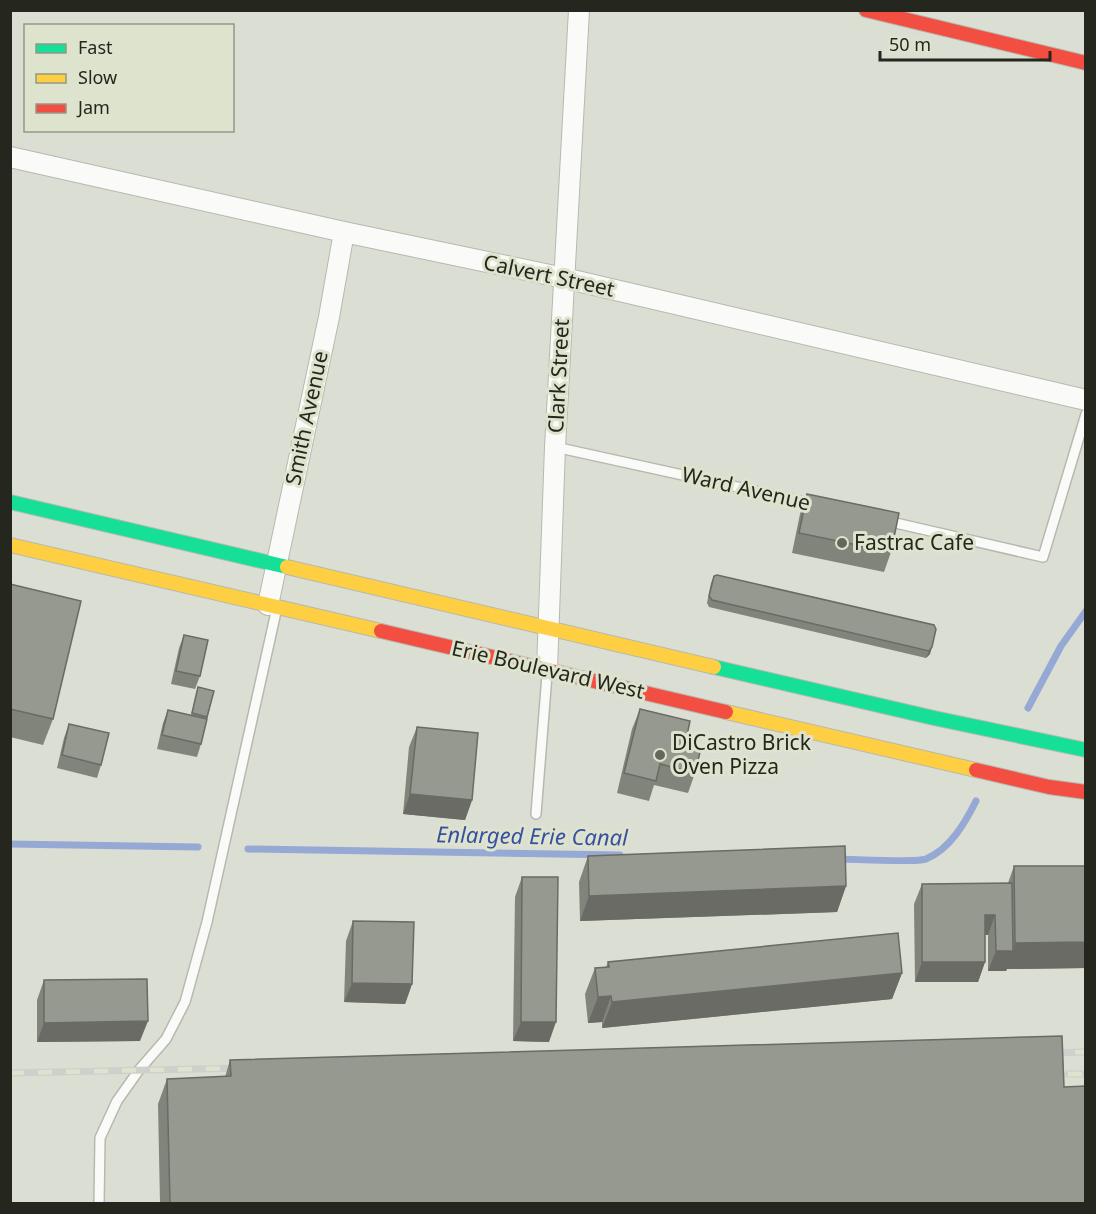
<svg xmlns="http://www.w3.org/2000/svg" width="1096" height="1214" font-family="'Noto Sans',sans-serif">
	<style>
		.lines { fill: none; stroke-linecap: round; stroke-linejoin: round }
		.stream { stroke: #96a9d5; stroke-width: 7 }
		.lane-casing { stroke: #b7b9b0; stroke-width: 12 }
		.street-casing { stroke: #b7b9b0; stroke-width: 22 }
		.fast-casing { stroke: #b7b9b0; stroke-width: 16 }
		.slow-casing { stroke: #b7b9b0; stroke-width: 16 }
		.jam-casing { stroke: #b7b9b0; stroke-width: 16 }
		.lane { stroke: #fafaf8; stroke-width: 9 }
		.street { stroke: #fafaf8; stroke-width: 20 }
		.fast { stroke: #16e098; stroke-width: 14 }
		.slow { stroke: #ffcf43; stroke-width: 14 }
		.jam { stroke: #f24e42; stroke-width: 14 }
		.rail-casing { stroke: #cfd0cc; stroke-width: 7 }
		.rail { stroke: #dee3cd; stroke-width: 4.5; stroke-dasharray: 14; stroke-linecap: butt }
		.wall { fill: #81847b }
		.shaded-wall { fill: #696b64 }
		.building { fill: #96998f; stroke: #696b64; stroke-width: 1.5 }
		.poi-dot { fill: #65675d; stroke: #dee3cd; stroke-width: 2 }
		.labels { text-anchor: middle; stroke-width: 6; stroke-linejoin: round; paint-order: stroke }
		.street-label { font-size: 21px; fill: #25271e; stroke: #dee3cd }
		.poi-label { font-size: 21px; fill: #25271e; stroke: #dee3cd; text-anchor: start }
		.water-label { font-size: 22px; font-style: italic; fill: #3850a2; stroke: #dee3cd }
	</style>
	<rect width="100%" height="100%" fill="#dbded2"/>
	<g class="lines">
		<!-- stream -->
		<path class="stream" d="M1028,708L1061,646L1086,611
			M10,844L198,847
			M248,849L620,855
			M838,859C853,859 917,863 926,859C950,849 965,823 976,801"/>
		<!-- lane casing -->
		<g class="lane-casing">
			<path id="lane" d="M555,447L815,504
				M887,521L1043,557L1086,414
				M536,814L547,675
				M99,1204L100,1138L117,1101L139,1070L166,1039L185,1002L207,922L276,612"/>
		</g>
		<!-- street casing -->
		<g class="street-casing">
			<path id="street" d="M10,157L344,232L564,278L1086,400
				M268,605L329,317L344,232
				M547,670L555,447L579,10"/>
		</g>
		<!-- fast casing -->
		<g class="fast-casing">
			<path id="fast" d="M10,502L287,567
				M714,667L934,718L1086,750"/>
		</g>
		<!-- slow casing -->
		<g class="slow-casing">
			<path id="slow" d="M10,545L381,631
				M287,567L714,667
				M726,712L976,770"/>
		</g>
		<!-- jam casing -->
		<g class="jam-casing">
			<path id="jam" d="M866,10L1086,63
				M381,631L726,712
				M976,770L1049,787L1086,792"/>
		</g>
		<!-- lane -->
		<use href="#lane" class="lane"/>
		<!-- street -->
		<use href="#street" class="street"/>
		<!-- fast -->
		<use href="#fast" class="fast"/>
		<!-- slow -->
		<use href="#slow" class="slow"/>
		<!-- jam -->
		<use href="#jam" class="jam"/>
		<!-- rail casing -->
		<g class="rail-casing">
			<path id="rail" d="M1047,1053L1086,1052
				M10,1073L243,1068
				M1068,1074H1086"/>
		</g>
		<!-- rail -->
		<use href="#rail" class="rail"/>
	</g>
	<!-- wall -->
	<path class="wall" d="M807,494L891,552L884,572L792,553L800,514Z
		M714,576L934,625L930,654L926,658L709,607L707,603L711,583Z
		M10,584L53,719L43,745L10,737Z
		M184,635L200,676L195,689L171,684L179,648Z
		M198,687L214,691L201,744L197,757L157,749L163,723L168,710L191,715Z
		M640,709L685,745L695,773L688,793L654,785L649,801L617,793L632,729Z
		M69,724L101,765L97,778L57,768L64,738Z
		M417,727L472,800L465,820L403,814L409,747Z
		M588,856L846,886L837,912L580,921L579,882Z
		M1014,866H1086V968L1007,969L1006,971H988V935H985V962L978,982H915L914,904L922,884L1008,883Z
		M522,877L549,1042L513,1041L515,897Z
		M353,921L412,984L405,1004L344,1002L346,941Z
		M608,962L902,973L892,999L602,1028V1022L588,1023L585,994L595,968L606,967Z
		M44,980L140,1041L37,1042V1000Z
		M230,1060L1064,1087L1086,1203H160L158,1104L167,1079L225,1077Z"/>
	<!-- shaded-wall -->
	<path class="shaded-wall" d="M932,647L930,654L926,658L929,651Z
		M410,794L472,800L465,820L403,814Z
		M846,886L837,912L580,921L589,896Z
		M985,915H995L988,935H977Z
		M1086,942V968L1007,969L1006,971H988L996,951H1012L1015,943Z
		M922,962H985L978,982H915Z
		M902,973L892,999L602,1028L612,1002Z
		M352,983L412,984L405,1004L344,1002Z
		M611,996L602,1022L588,1023L598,997Z
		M148,1021L140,1041L37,1042L44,1023Z
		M521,1022H556L549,1042L513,1041Z"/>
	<!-- building -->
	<path class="building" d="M807,494L899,513L891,552L799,533Z
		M717,575L934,625L936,629L932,647L929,651L712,600L709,596L714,576Z
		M10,584L81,601L53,719L10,709Z
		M184,635L208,640L200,676L176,671Z
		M198,687L214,691L207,717L192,713Z
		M640,709L690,721L685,745L701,748L695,773L660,764L656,781L624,773Z
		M168,710L207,719L201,744L162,735Z
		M69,724L109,733L101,765L62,755Z
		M417,727L478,733L472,800L410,794Z
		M845,846L846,886L589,896L588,856Z
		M1014,866H1086V942L1015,943Z
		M522,877H558L556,1022H521Z
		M1012,883L1013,951H996L995,915H985V962H922V884Z
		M353,921L414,922L412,984L352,983Z
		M898,933L902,973L612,1002L611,996L598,997L595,968L609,967L608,962Z
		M147,979L148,1021L44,1023V980Z
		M1062,1036L1064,1087L1086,1086V1203H170L167,1079L231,1076L230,1060Z"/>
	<!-- markers -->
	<g class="poi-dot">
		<circle cx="842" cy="543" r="6"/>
		<circle cx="660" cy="755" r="6"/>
	</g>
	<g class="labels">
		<!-- street labels -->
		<g class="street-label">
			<text transform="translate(549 276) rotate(12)" y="7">Calvert Street</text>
			<text transform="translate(559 376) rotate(-87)" y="7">Clark Street</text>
			<text transform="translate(307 418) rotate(-78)" y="7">Smith Avenue</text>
			<text transform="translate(746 489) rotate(13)" y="7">Ward Avenue</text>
			<text transform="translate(548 670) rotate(13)" y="7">Erie Boulevard West</text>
		</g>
		<!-- poi labels -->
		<g class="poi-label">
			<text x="854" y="550">Fastrac Cafe</text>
			<text x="672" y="750">DiCastro Brick<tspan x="672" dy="24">Oven Pizza</tspan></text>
		</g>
		<!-- water labels -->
		<g class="water-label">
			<text transform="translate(532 836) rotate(1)" y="8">Enlarged Erie Canal</text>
		</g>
	</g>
	<!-- border -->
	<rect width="1096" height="1214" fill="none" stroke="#25271e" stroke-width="24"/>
	<!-- legend -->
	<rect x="24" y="24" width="210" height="108" fill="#dee3cd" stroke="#949887" stroke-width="1.5"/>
	<rect x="36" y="44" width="30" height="9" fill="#16e098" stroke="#949887" stroke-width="1.5"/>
	<text x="78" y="54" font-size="18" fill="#25271e">Fast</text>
	<rect x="36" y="74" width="30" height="9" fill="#ffcf43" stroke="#949887" stroke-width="1.5"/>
	<text x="78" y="84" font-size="18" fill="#25271e">Slow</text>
	<rect x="36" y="104" width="30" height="9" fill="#f24e42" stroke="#949887" stroke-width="1.5"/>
	<text x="78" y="114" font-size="18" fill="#25271e">Jam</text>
	<!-- scale -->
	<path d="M880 51v9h170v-9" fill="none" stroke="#25271e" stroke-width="3"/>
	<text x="889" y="51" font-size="18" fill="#25271e" stroke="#dee3cd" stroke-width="4.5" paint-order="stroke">50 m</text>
</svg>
